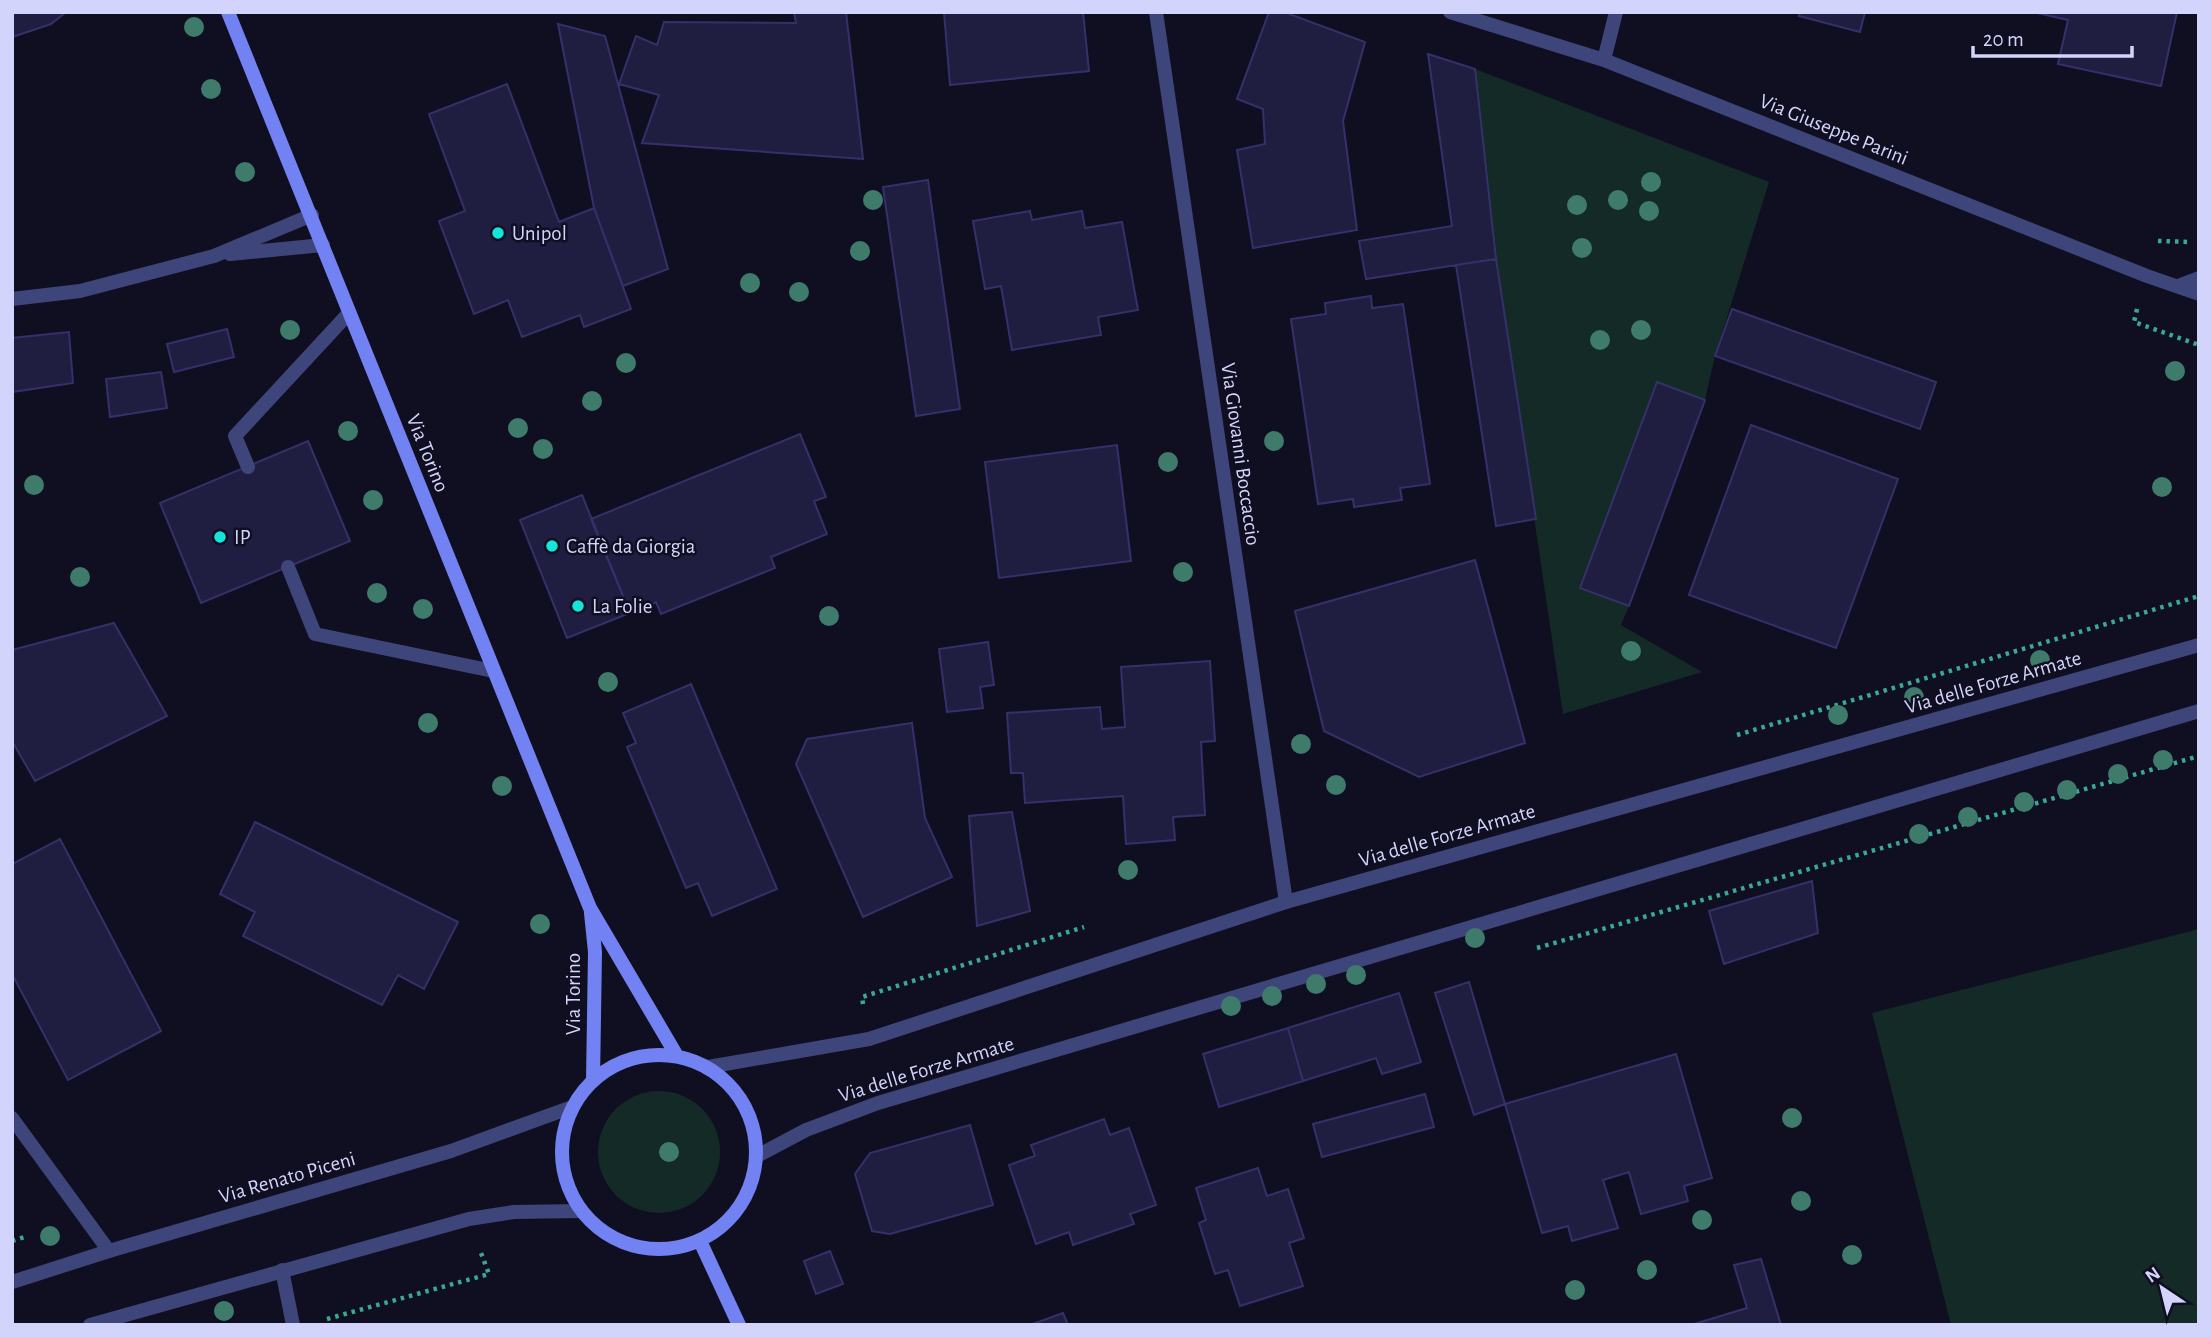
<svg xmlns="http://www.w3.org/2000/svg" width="2211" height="1337" font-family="'Alegreya Sans',sans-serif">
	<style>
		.green { fill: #132a26 }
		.building { fill: #1f1d40; stroke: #34316a; stroke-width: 2 }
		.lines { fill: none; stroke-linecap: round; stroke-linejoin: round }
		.path { stroke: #39a991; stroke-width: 4.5; stroke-dasharray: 3.5 5; stroke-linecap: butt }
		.service { stroke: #3e457b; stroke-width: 14 }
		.minor { stroke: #3e457b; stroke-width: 14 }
		.tertiary { stroke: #3e457b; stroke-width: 14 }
		.secondary { stroke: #7282f3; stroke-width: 14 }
		.tree { fill: #3f7b6b }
		.poi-dot { fill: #14e5db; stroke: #100f21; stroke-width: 2.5 }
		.labels { text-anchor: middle; stroke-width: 5; stroke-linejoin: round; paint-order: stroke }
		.street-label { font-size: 21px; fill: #d3d4fb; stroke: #100f21 }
		.poi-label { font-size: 21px; fill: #d3d4fb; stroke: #100f21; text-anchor: start }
	</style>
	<rect width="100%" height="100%" fill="#100f21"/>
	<!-- green -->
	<path class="green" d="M1475,69L1769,182L1715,356L1705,400L1657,382L1581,587L1629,606L1621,625L1702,672L1563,714L1496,259Z
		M2199,929V1325H1951L1872,1013Z
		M598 1152a61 61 0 1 1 122 0a61 61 0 1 1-122 0Z"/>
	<!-- building -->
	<path class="building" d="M12,12H66L51,24L12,37Z
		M794,12H846L863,159L642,143L659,95L619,84L636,36L657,45L664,22L796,23Z
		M944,12H1083L1089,71L950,85Z
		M1269,12H1284L1365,42L1343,121L1357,230L1253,248L1237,150L1265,144L1263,109L1237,99Z
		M1800,12H1865L1860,32L1799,16Z
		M2033,12H2177L2161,86L2058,64L2068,20Z
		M558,24L605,36L668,269L623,286L594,208Z
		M1428,54L1475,69L1496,259L1366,279L1359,241L1452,226Z
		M507,84L559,222L594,208L631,309L584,327L580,315L522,337L508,300L474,314L439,221L465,211L429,114Z
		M928,180L960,409L916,416L883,187Z
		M1030,211L1032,220L1082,211L1085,228L1122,222L1138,310L1098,317L1101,335L1012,350L1001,286L985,289L973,221Z
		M1496,259L1536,519L1496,526L1456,265Z
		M1371,296L1372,308L1403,304L1430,484L1400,488L1402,500L1354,507L1353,499L1318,504L1291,319L1326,314L1325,303Z
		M1732,309L1936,382L1920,429L1715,356Z
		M227,329L234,357L174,372L167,344Z
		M69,332L73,383L12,392V338Z
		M161,372L167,408L110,417L106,379Z
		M1657,382L1705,400L1629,606L1580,588Z
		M1751,425L1898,479L1836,648L1689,595Z
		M800,434L826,497L814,501L827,534L771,557L775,568L661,614L656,602L630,613L591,519Z
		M308,441L350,541L201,603L160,503Z
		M1117,445L1131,561L999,578L985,462Z
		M582,495L630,613L567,638L520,520Z
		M1475,560L1525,743L1419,777L1324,731L1295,611Z
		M114,623L167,716L35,781L12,741V650Z
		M988,642L994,685L980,687L983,708L947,712L939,649Z
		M1210,661L1215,741L1201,742L1205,815L1173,817L1175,840L1126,844L1123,796L1025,803L1023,773H1011L1007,713L1100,707L1102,729L1125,727L1121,667Z
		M691,684L777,889L712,916L698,883L686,888L627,747L636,743L623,713Z
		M912,723L925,818L952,877L863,917L796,764L807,739Z
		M1012,812L1030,911L977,926L969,816Z
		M255,822L458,922L424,989L398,975L382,1005L243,936L255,912L220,894Z
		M60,839L161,1031L68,1080L12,974V864Z
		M1812,881L1818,933L1724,964L1709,911Z
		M1469,982L1505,1104L1474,1115L1435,993Z
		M1399,993L1421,1062L1382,1074L1376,1058L1303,1081L1288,1028Z
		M1288,1028L1303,1081L1219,1107L1203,1054Z
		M1676,1054L1712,1178L1684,1186L1688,1201L1641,1214L1629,1172L1603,1180L1618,1228L1572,1241L1568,1226L1542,1233L1505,1104Z
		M1425,1094L1434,1127L1322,1157L1313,1124Z
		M1104,1119L1110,1135L1129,1128L1156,1205L1130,1214L1134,1224L1073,1245L1069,1232L1036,1244L1009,1165L1035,1156L1031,1145Z
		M970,1125L993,1205L890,1234L872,1231L855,1174L870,1153Z
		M1258,1168L1267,1196L1288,1189L1304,1238L1289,1243L1303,1286L1240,1306L1228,1270L1215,1274L1199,1223L1206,1220L1196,1188Z
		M830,1251L843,1284L816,1294L804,1261Z
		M1761,1259L1781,1325H1691L1747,1308L1734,1265Z
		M1063,1313L1068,1325H1030Z"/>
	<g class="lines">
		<!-- path -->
		<path class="path" d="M2158,241L2191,242
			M2137,309L2134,322L2199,345
			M1737,735L2199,596
			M1537,948L2199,756
			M863,1004L862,997L1084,927
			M12,1241L28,1236
			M327,1319L489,1274L481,1253"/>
		<!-- service -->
		<path class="service" d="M248,467L235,436L349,313
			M288,567L315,634L493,671
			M12,1118L109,1251
			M282,1270L293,1325"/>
		<!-- minor -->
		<path class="minor" d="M1156,12L1286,902
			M1450,12L1604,60L2147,276L2199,294
			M1604,60L1616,12
			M230,254L323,245
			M2178,286L2199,278
			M12,299L80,291L214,256L312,215"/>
		<!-- tertiary -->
		<path class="tertiary" d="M708,1067L869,1039L1286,902L2199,645
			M757,1156L806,1130L878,1103L2199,711
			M12,1282L109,1251L451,1151L572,1107
			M90,1325L469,1219L514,1212L580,1211"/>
		<!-- secondary -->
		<path class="secondary" d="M228,12L590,908L677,1056
			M591,913L595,952L593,1081
			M562 1152a97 97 0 1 1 194 0a97 97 0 1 1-194 0Z
			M700,1241L739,1325"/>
	</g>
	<!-- trees -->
	<g class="tree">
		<circle cx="194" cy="27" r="10"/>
		<circle cx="211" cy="89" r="10"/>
		<circle cx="245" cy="172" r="10"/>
		<circle cx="1651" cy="182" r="10"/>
		<circle cx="873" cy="200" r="10"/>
		<circle cx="1618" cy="200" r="10"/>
		<circle cx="1577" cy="205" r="10"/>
		<circle cx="1649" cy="211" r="10"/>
		<circle cx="1582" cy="248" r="10"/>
		<circle cx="860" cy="251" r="10"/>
		<circle cx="750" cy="283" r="10"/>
		<circle cx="799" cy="292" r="10"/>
		<circle cx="290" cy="330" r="10"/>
		<circle cx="1641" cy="330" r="10"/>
		<circle cx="1600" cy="340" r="10"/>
		<circle cx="626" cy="363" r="10"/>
		<circle cx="2175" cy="371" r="10"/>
		<circle cx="592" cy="401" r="10"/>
		<circle cx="518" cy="428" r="10"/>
		<circle cx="348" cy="431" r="10"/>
		<circle cx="1274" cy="441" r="10"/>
		<circle cx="543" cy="449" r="10"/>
		<circle cx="1168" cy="462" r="10"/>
		<circle cx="34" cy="485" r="10"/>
		<circle cx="2162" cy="487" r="10"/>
		<circle cx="373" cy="500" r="10"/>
		<circle cx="1183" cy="572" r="10"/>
		<circle cx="80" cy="577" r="10"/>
		<circle cx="377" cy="593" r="10"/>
		<circle cx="423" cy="609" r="10"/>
		<circle cx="829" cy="616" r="10"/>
		<circle cx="1631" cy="651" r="10"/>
		<circle cx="2040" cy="660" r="10"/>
		<circle cx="608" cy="682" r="10"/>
		<circle cx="1914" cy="697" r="10"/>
		<circle cx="1838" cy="715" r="10"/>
		<circle cx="428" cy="723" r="10"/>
		<circle cx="1301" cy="744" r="10"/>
		<circle cx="2163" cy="760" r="10"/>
		<circle cx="2118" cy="774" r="10"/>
		<circle cx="1336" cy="785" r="10"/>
		<circle cx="502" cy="786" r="10"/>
		<circle cx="2067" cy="790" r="10"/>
		<circle cx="2024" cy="802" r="10"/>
		<circle cx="1968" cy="817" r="10"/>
		<circle cx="1919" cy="834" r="10"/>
		<circle cx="1128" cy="870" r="10"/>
		<circle cx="540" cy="924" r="10"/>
		<circle cx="1475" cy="938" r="10"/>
		<circle cx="1356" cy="975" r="10"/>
		<circle cx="1316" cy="984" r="10"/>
		<circle cx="1272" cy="996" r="10"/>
		<circle cx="1231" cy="1006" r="10"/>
		<circle cx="1792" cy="1118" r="10"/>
		<circle cx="669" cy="1152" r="10"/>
		<circle cx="1801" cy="1201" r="10"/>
		<circle cx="1702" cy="1220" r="10"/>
		<circle cx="50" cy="1236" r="10"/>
		<circle cx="1852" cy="1255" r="10"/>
		<circle cx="1647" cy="1270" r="10"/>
		<circle cx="1575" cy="1290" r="10"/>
		<circle cx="224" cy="1311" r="10"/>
	</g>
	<!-- markers -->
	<g class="poi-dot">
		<circle cx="498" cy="233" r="7"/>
		<circle cx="220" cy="537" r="7"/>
		<circle cx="552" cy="546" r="7"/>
		<circle cx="578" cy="606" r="7"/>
	</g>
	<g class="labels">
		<!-- street labels -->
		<g class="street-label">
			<text transform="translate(1834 129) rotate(22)" y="7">Via Giuseppe Parini</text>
			<text transform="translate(428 453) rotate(68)" y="7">Via Torino</text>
			<text transform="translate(1241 454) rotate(82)" y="7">Via Giovanni Boccaccio</text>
			<text transform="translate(1993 682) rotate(-16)" y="7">Via delle Forze Armate</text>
			<text transform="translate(1447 835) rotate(-16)" y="7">Via delle Forze Armate</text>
			<text transform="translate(573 994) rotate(-90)" y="7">Via Torino</text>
			<text transform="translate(926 1069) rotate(-17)" y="7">Via delle Forze Armate</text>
			<text transform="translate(287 1177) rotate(-16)" y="7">Via Renato Piceni</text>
		</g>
		<!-- poi labels -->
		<g class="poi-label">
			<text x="512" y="240">Unipol</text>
			<text x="234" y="544">IP</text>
			<text x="566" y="553">Caffè da Giorgia</text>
			<text x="592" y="613">La Folie</text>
		</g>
	</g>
	<!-- border -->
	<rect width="2211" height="1337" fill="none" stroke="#d3d4fb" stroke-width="28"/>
	<!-- north arrow -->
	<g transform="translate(2162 1288) rotate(325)" stroke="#100f21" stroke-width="5" paint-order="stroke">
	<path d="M0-5L12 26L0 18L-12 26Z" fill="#d3d4fb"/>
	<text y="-10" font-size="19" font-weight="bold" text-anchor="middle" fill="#d3d4fb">N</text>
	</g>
	<!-- scale -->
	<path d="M1973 46v10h159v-10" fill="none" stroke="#d3d4fb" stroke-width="3.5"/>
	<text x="1983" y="46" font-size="21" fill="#d3d4fb" stroke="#100f21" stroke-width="5" paint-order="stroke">20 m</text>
</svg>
